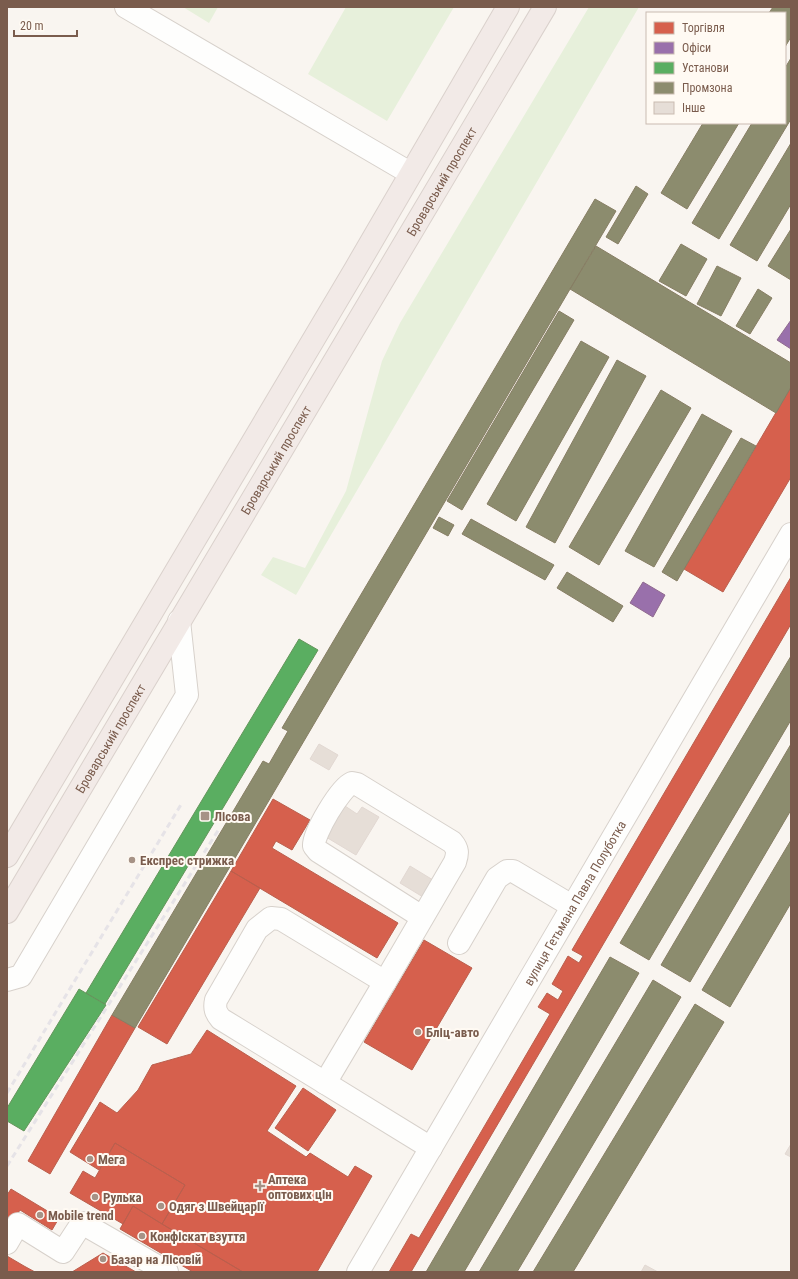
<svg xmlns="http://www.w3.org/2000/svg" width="798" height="1279" font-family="'Roboto Condensed',sans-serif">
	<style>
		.green { fill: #e7f0db }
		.shops { fill: #d6604d; stroke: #ba5f4d }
		.offices { fill: #9970ab; stroke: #906a8f }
		.public { fill: #5aae61; stroke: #64955b }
		.industry { fill: #8c8c6e; stroke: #877e64 }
		.building { fill: #e6ded7; stroke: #e2d8d2 }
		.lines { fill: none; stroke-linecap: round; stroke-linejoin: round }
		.minor-casing { stroke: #d7d1cb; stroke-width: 24 }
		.highway-casing { stroke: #dad1cc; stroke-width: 24 }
		.minor { stroke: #fefefd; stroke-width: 22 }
		.highway { stroke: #f2eae7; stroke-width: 22 }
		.rail { stroke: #e6e3e7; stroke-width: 3; stroke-dasharray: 6 4; stroke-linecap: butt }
		.poi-dot { fill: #a69286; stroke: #fffaf3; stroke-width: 1.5 }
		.labels { text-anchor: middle; stroke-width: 4; stroke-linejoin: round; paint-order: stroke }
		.street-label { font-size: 13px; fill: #7a5c4d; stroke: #fffaf3 }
		.poi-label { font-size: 13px; font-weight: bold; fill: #7a5c4d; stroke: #fffaf3; text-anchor: start }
	</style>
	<rect width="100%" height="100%" fill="#f9f5f0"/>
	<!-- green -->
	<path class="green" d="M183,7H218L209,23Z
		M346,7H454L387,121L308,74Z
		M589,7H639L296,595L261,575L273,557L305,568L346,491L382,361L400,323Z"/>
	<!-- shops -->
	<path class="shops" d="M791,387V477L723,592L684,569Z
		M791,577V624L411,1272H389L411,1234L419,1238L550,1014L538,1007L547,993L558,1000L563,991L552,984L568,956L579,963L583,956L572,950Z
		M273,799L310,820L292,850L276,841L272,848L398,923L377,958L231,871Z
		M231,871L260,888L167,1044L138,1027Z
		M424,940L472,968L412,1070L364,1042Z
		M112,1015L135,1028L50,1174L28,1161Z
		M207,1030L296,1086L267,1131L306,1157L310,1153L348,1177L355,1166L372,1176L317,1272H243L162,1224L185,1185L115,1143L99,1170L70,1152L100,1102L117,1113L138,1090L152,1065L191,1054Z
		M303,1088L336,1110L308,1151L275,1128Z
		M115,1143L185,1185L162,1224L133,1206L123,1224L70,1193L83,1171L95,1178Z
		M11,1189L59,1218L52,1230L20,1210L7,1230V1195Z
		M133,1206L162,1224L243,1272H193L120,1229Z
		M103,1253L136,1272H72Z
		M7,1256L24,1266L35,1272H7Z"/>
	<!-- offices -->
	<path class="offices" d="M791,320V349L777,340Z
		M643,582L665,595L653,617L630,603Z"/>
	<!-- public -->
	<path class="public" d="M299,639L318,650L105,1004L86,993Z
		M79,989L106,1005L24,1131L7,1121V1108Z"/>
	<!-- industry -->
	<path class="industry" d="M773,7H791V37L785,47V13H769Z
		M791,58V119L719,239L692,223L752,123H785V68Z
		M703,123H739L687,209L661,193Z
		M791,143V204L757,261L730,245Z
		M636,186L648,194L618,244L606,237Z
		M595,199L616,211L135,1028L112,1015L263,761L269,764L288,731L282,728Z
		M791,229V280L768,266Z
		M681,244L707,259L686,296L659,281Z
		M596,246L791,363V387L776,413L570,289Z
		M717,266L741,278L721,316L697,304Z
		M758,289L772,298L750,334L736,326Z
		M559,311L574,320L462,510L447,501Z
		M581,341L609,357L516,521L487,504Z
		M617,360L646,376L555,543L526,527Z
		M661,390L691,408L599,565L569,547Z
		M702,414L732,431L654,567L625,551Z
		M741,438L756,446L677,581L662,572Z
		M439,517L454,525L448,536L433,528Z
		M471,519L554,565L545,580L462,534Z
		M567,572L623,606L613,622L557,588Z
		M791,656V720L649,960L620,943Z
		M791,744V810L690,982L661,965Z
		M791,840V903L730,1007L702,990Z
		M610,957L639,973L464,1272H426Z
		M653,980L681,997L517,1272H479Z
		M695,1004L724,1022L573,1272H533Z"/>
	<!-- building -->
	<path class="building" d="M319,744L338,755L329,770L310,759Z
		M345,806L357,814L362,807L379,817L356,855L326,837Z
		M410,866L433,880L423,897L400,883Z
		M791,1144V1157L785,1154Z
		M645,1265L658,1272H641Z"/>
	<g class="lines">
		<!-- minor casing -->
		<g class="minor-casing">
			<g id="minor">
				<path d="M126,7L410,173"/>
				<path d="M422,917L318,851L314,846C313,834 340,788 352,783L357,784L452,842C458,849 458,853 455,862L385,982L281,919L271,918L257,929L216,1000C214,1009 216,1013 221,1019L431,1148"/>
				<path d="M459,943L497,878L507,871H513L572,906"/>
				<path d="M7,980L21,976L187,695L179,621"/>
				<path d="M325,1083L385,982"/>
				<path d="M7,1243L18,1224L63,1252L82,1223L167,1272"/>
				<path id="s1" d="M358,1272L791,534"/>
			</g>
		</g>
		<!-- highway casing -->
		<g class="highway-casing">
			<g id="highway">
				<path d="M7,856L356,268L508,7"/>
				<path id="s2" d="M7,912L545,7"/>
			</g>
		</g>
		<!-- minor -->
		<use href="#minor" class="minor"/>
		<!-- highway -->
		<use href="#highway" class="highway"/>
		<!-- rail -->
		<path class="rail" d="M7,1093L182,803
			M7,1166L219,829"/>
	</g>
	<!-- markers -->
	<g class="poi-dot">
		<rect x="200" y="811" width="10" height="10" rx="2"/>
		<circle cx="132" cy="860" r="4"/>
		<circle cx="418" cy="1032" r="4"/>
		<circle cx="90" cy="1159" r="4"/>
		<path d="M258 1180h4v4h4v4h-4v4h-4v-4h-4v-4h4z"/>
		<circle cx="95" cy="1197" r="4"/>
		<circle cx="161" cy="1206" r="4"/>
		<circle cx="40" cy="1215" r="4"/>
		<circle cx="142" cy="1236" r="4"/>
		<circle cx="103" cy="1259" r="4"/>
	</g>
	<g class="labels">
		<!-- street labels -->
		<g class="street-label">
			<text dy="5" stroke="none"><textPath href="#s2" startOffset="850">Броварський проспект</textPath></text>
			<text dy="5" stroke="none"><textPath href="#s2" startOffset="526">Броварський проспект</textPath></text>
			<text dy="5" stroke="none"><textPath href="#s2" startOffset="202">Броварський проспект</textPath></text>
			<text dy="5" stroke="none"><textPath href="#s1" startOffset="428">вулиця Гетьмана Павла Полуботка</textPath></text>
		</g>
		<!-- poi labels -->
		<g class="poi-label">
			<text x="214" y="821">Лісова</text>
			<text x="140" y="865">Експрес стрижка</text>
			<text x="426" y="1037">Бліц-авто</text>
			<text x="98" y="1164">Мега</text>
			<text x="268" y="1184">Аптека<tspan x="268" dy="15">оптових цін</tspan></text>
			<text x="103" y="1202">Рулька</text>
			<text x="169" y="1211">Одяг з Швейцарії</text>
			<text x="48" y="1220">Mobile trend</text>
			<text x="150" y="1241">Конфіскат взуття</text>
			<text x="111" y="1264">Базар на Лісовій</text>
		</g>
	</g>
	<!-- border -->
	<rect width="798" height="1279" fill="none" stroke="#7a5c4d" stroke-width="16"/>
	<!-- legend -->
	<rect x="646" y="12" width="140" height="112" fill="#fffaf3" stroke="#cabbb1"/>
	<rect x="654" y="22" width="20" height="12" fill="#d6604d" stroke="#cabbb1"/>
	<text x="682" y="32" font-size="12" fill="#7a5c4d">Торгівля</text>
	<rect x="654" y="42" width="20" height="12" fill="#9970ab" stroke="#cabbb1"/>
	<text x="682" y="52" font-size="12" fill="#7a5c4d">Офіси</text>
	<rect x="654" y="62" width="20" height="12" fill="#5aae61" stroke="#cabbb1"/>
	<text x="682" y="72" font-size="12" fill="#7a5c4d">Установи</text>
	<rect x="654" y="82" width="20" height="12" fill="#8c8c6e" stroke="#cabbb1"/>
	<text x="682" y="92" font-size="12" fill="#7a5c4d">Промзона</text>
	<rect x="654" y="102" width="20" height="12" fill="#e6ded7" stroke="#cabbb1"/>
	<text x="682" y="112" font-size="12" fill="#7a5c4d">Інше</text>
	<!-- scale -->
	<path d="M14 30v6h63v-6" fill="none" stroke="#7a5c4d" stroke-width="2"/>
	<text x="20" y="30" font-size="12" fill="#7a5c4d" stroke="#fffaf3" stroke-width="3" paint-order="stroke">20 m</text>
</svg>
